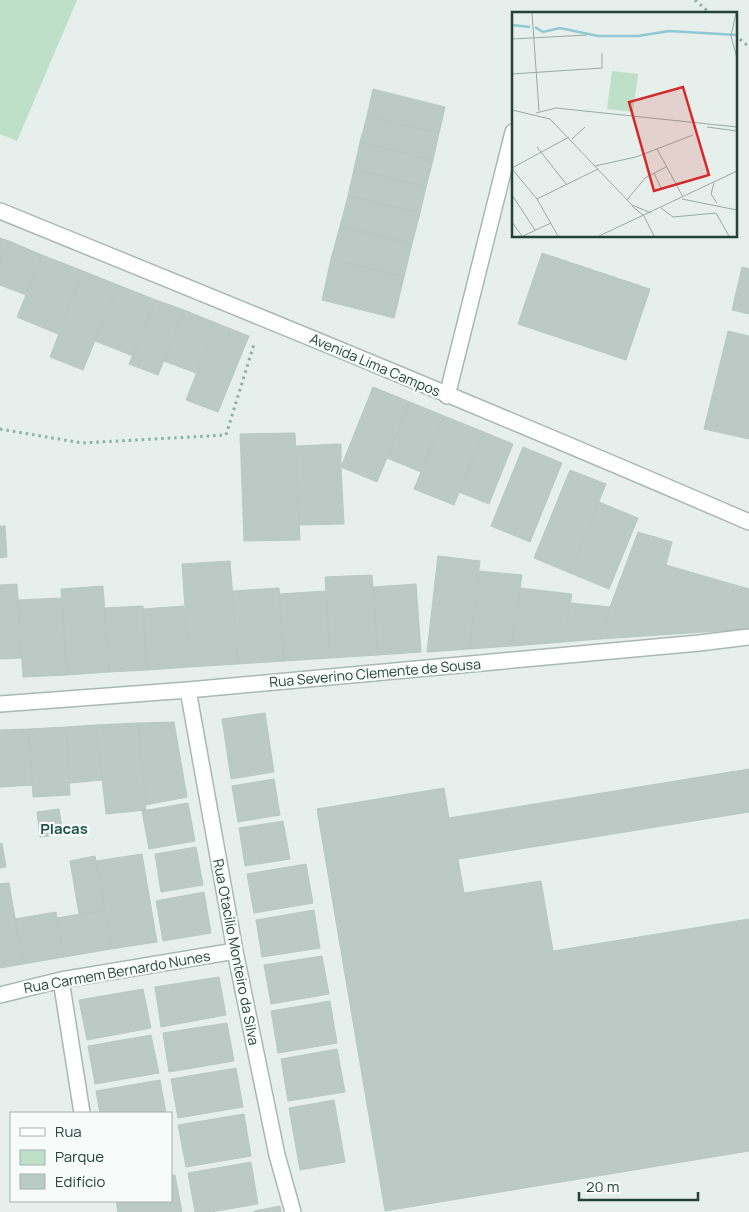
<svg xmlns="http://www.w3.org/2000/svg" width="749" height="1212" font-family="Manrope,sans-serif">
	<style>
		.green { fill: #bfe0c8 }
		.building { fill: #bbcac4; stroke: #b8c9c2 }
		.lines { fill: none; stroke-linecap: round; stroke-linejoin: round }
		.lane-casing { stroke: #a8b8b2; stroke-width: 18 }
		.street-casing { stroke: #a8b8b2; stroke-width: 18 }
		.path { stroke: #86b3a5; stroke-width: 3; stroke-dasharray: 2.5 4; stroke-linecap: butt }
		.lane { stroke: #fff; stroke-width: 15 }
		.street { stroke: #fff; stroke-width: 15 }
		.labels { text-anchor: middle; stroke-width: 4.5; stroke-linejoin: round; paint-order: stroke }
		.street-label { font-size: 14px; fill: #24423a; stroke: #f7fbf9 }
		.neighbourhood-label { font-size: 15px; font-weight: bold; fill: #1f5548; stroke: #f7fbf9 }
		.inset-river { fill: none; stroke: #8ec9d4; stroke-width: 2.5 }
		.inset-road { fill: none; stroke: #98aaa4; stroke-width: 1 }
		.view { fill: #d62828; fill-opacity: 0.15; stroke: #d62828; stroke-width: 2.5 }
		.inset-edge { fill: none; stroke: #24423a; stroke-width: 2.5 }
	</style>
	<rect width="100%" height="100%" fill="#e6efeb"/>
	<!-- green -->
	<path class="green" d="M0,0H77L17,141L0,134Z"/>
	<!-- building -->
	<path class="building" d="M373,89L445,107L439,133L367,116Z
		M367,116L439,133L433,160L360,142Z
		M360,142L433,160L426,187L354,169Z
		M354,169L426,187L420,213L348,196Z
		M348,196L420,213L412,244L340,226Z
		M340,226L412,244L404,277L331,259Z
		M0,238L9,241L0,263Z
		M9,241L42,255L26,295L0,285V263Z
		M542,253L650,289L626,360L518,324Z
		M42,255L83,271L58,334L17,317Z
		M331,259L404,277L394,318L322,300Z
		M742,267L749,269V314L732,310Z
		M83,271L118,285L83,370L50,357Z
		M118,285L156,300L133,356L95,341Z
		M156,300L184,310L158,375L129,364Z
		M184,310L216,323L196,373L164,361Z
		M216,323L249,336L218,412L186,400Z
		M728,331L749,336V439L704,429Z
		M373,387L410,402L377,482L341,467Z
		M410,402L444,416L421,472L387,458Z
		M444,416L484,432L454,505L414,489Z
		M484,432L513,444L489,504L459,492Z
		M295,433L300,540L244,541L240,434Z
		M341,444V467L344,524L299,525L296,446Z
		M523,447L562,463L530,542L491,526Z
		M570,470L606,484L570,573L534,558Z
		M599,502L638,518L609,589L570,573Z
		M0,526H5L7,557L0,558Z
		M638,532L672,542L666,565L749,589V629L600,639L610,607Z
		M438,556L480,561L469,649L427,652Z
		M230,561L238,664L189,667L182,564Z
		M479,571L522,575L512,646L469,649Z
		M372,575L378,655L330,658L325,577Z
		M17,584L22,658L0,659V585Z
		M416,584L421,652L378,655L373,587Z
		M103,586L109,672L67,675L61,589Z
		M279,588L284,661L238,664L233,591Z
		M520,588L572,594L563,642L512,646Z
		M326,591L330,658L284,661L279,594Z
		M62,598L67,675L23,677L18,600Z
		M571,603L610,607L600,639L563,642Z
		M143,606L147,670L109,672L104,608Z
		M184,606L189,667L147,670L143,609Z
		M265,713L274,772L231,779L222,719Z
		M174,722L187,797L146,805L138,723Z
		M138,723L146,810L106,814L96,725Z
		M96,725L102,780L70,783L66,727Z
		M66,727L70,795L33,797L28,729Z
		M28,729L33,785L0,787V730Z
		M749,769V812L458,859L464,893L541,881L553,951L749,919V1151L385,1211L317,809L444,788L449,818Z
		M274,779L280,815L238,822L232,786Z
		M188,803L195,841L149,849L142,811Z
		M59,809L63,834L40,837L37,812Z
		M283,821L290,859L245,866L239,828Z
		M2,843L6,867L0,868V844Z
		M196,847L203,885L161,892L155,854Z
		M142,854L157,942L111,949L96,861Z
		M95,856L105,910L79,914L70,861Z
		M306,864L313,903L254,913L247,874Z
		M9,883L23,964L0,968V884Z
		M204,892L211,933L163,941L156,901Z
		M105,910L111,949L64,957L57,918Z
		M314,910L320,948L262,957L256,920Z
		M56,912L64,957L23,964L15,919Z
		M322,956L329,994L271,1004L264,965Z
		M219,977L226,1015L161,1027L155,987Z
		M143,989L151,1028L87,1040L79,1000Z
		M330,1001L337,1043L278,1053L271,1011Z
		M227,1023L234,1061L169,1072L163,1033Z
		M151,1035L159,1073L95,1084L88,1046Z
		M337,1049L345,1092L288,1101L281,1059Z
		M236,1068L243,1107L178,1118L171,1079Z
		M160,1080L166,1113H100L96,1091Z
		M334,1100L345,1162L300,1170L289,1108Z
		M244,1114L251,1156L186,1167L178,1125Z
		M251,1162L258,1204L211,1212H195L188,1173Z
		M175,1175L182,1212H118L116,1201H171V1176Z
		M280,1206L281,1212H254V1211Z"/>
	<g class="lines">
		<!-- lane casing -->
		<g class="lane-casing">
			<path id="lane" d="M447,396L513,132"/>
		</g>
		<!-- street casing -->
		<g class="street-casing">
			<path id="street" d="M0,211C251,313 501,415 749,522
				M188,690L235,951L277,1155L293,1212
				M0,704L188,690L699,643L749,637
				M61,980L82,1113
				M0,995L61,980L235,951"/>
		</g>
		<!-- path -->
		<path class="path" d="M695,0L711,14
			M735,35L749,47
			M0,429L82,443L226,435L254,344"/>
		<!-- lane -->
		<use href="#lane" class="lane"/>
		<!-- street -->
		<use href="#street" class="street"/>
	</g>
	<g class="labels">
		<!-- street labels -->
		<g class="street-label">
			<text transform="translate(375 365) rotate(23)" y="5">Avenida Lima Campos</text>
			<text transform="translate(375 673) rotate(-5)" y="5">Rua Severino Clemente de Sousa</text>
			<text transform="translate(236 952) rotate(79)" y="5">Rua Otacílio Monteiro da Silva</text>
			<text transform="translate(117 972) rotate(-10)" y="5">Rua Carmem Bernardo Nunes</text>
		</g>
		<!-- neighbourhood labels -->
		<g class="neighbourhood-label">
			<text x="64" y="834">Placas</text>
		</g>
	</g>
	<!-- overview -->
	<g transform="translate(512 12)">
		<rect width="225" height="225" fill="#e6efeb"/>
		<path d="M100,59L126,62L121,100L95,97Z" fill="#bfe0c8"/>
		<path class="inset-river" d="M0,13L18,15M23,15L31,20L48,16L86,24H126L157,19L225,23"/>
		<path class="inset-road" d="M20,1L27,99M224,1L219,24L225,46M0,27L75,23M0,62L90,56V41M0,98L38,107L120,193L139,201M24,101L44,96L225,115M195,115L225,119M60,127L73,115M25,135L55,173M145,137L171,185M83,154L124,145L181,123M0,156L57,125M0,157L25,187L46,224M142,161L149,176M202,171L199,182L205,191M0,183L23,218M25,187L86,157M170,187L225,198M115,188L133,166L154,155M120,194L132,204M149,196L161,205L204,201L217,224M132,204L142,224M0,210L10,224M11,224L39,211M87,224L225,159"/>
		<path class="view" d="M171,75L197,163L142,179L117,90Z"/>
		<rect width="225" height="225" class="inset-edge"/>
	</g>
	<!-- legend -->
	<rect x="10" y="1112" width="162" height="90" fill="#f7fbf9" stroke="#a3b1ad"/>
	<rect x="20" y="1128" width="25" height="8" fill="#ffffff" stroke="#a3b1ad"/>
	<text x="55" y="1137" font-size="15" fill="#24423a">Rua</text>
	<rect x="20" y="1150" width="25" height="15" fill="#bfe0c8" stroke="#a3b1ad"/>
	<text x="55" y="1162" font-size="15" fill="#24423a">Parque</text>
	<rect x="20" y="1174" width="25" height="15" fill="#bbcac4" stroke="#a3b1ad"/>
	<text x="55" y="1187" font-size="15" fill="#24423a">Edifício</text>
	<!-- scale -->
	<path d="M579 1192v8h119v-8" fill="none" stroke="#24423a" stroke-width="2.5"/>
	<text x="586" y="1192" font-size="15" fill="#24423a" stroke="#f7fbf9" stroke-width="4" paint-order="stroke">20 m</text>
</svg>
